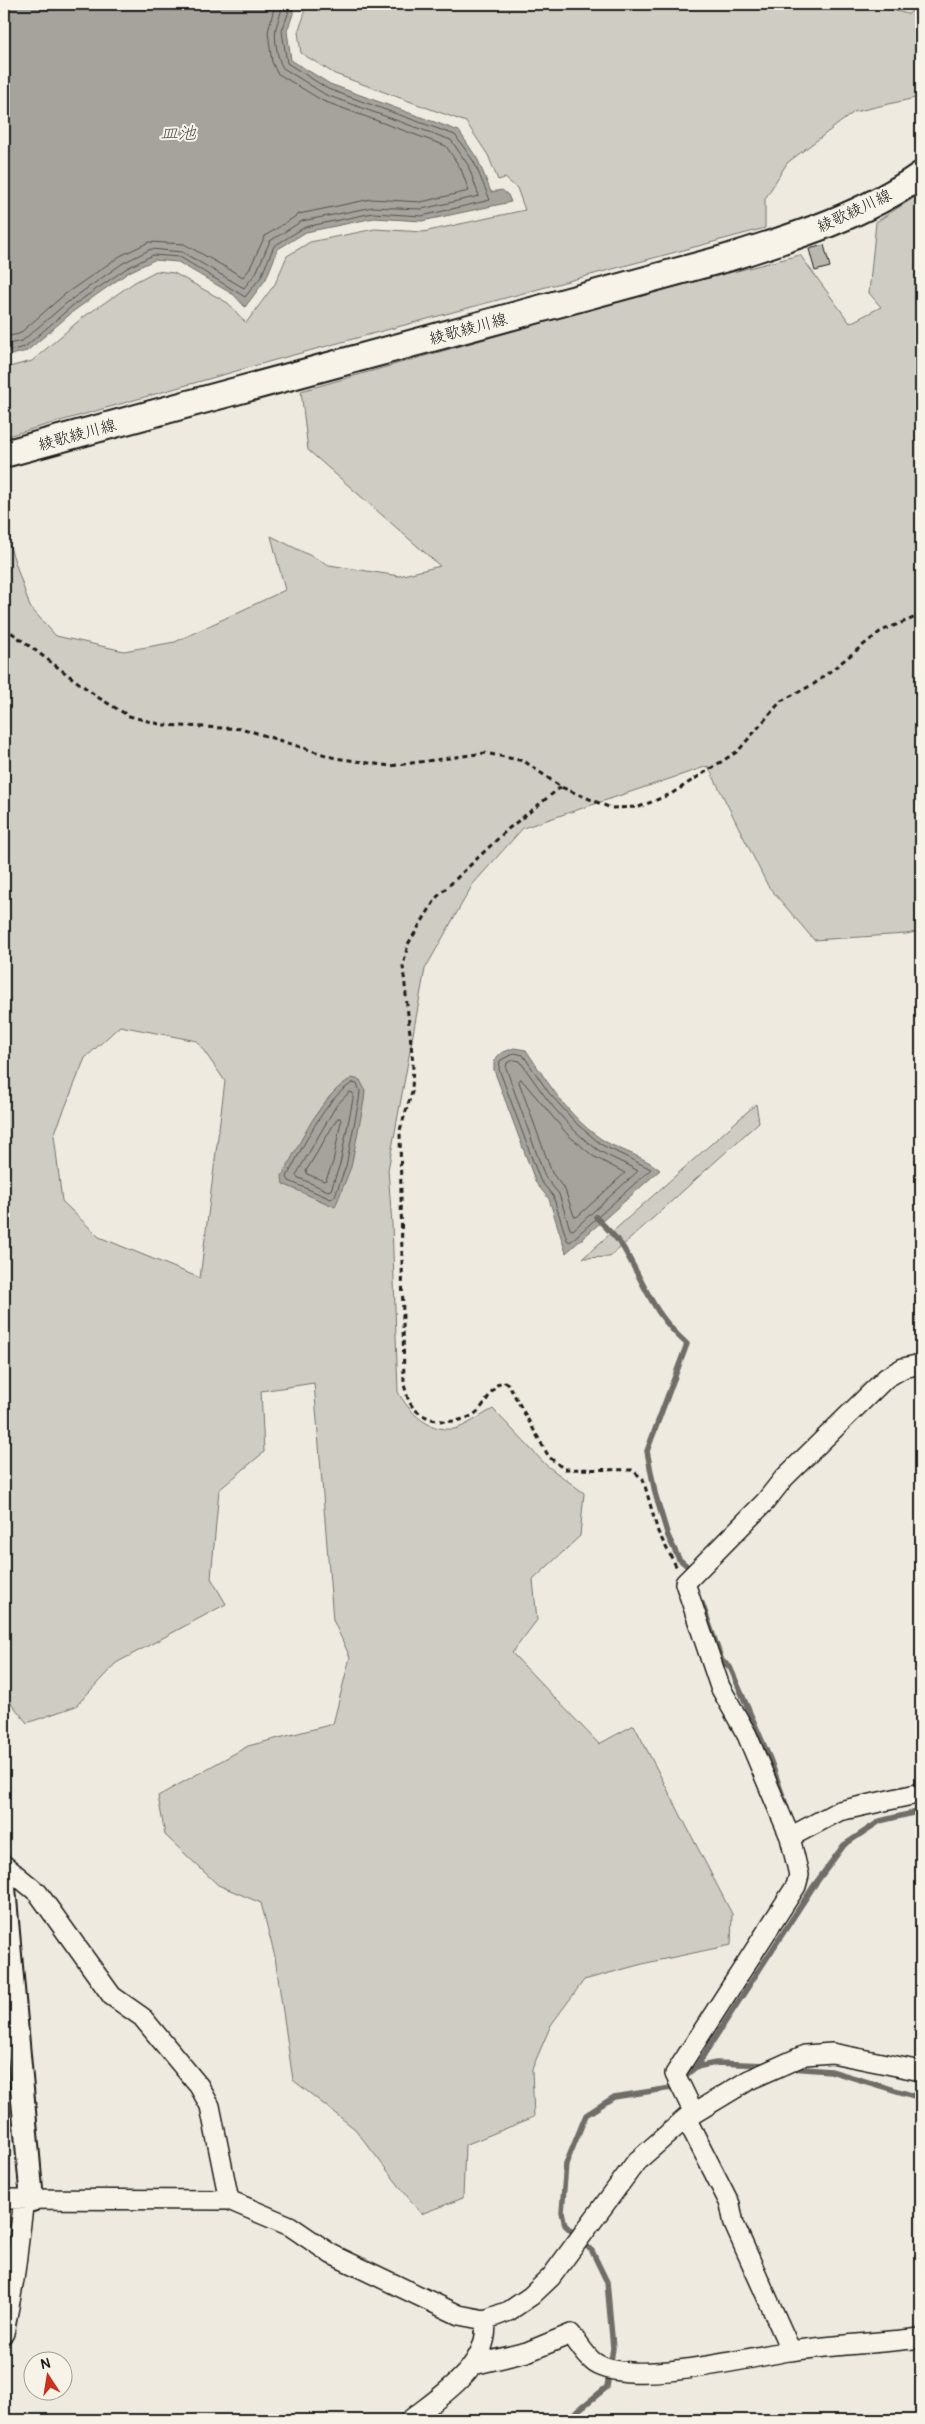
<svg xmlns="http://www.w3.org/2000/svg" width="925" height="2424" font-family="Pangolin,'Klee One',sans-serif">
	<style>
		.green { fill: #cfccc3; stroke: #767470; fill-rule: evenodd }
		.water { fill: #a6a39d; stroke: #6f6d69 }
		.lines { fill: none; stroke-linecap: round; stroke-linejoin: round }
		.shore { stroke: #535250; stroke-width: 1 }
		.stream { stroke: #6f6d69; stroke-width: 5.5 }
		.building { fill: #bab7af; stroke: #1c1c1c }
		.minor-casing { stroke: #1c1c1c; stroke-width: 22 }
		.tertiary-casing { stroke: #1c1c1c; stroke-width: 26 }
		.secondary-casing { stroke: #1c1c1c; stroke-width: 30 }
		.path { stroke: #1c1c1c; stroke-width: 3; stroke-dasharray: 5 4; stroke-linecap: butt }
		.minor { stroke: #f7f3e8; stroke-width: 19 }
		.tertiary { stroke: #f7f3e8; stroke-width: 22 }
		.secondary { stroke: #f7f3e8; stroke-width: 26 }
		.labels { text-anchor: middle; stroke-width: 4; stroke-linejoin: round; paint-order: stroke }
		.street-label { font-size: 16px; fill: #1c1c1c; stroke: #f7f3e8 }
		.water-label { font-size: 18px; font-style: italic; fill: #535250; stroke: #f7f3e8 }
	</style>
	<rect width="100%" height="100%" fill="#eeeae0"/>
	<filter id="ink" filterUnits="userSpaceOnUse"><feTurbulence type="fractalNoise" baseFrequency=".02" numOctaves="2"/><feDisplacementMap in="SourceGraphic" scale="10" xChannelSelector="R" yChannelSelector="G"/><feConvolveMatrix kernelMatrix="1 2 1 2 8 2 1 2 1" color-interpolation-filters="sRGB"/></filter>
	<g filter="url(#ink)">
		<!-- green -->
		<path class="green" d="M304,4H867L908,14L921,6V91L915,98L854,112L787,163L765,199V228L275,360L4,437V370L9,367L32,361L82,318L135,282L156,271L174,273L228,303L246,323L275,284L287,256L310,242L375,229L423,232L525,210L517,188L505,178L498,180L488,155L466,122L335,74L301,53L298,32L304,16Z
			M921,193V931L906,934L814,940L768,886L708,766L523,828L473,884L425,969L388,1170L392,1224L398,1392C410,1413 427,1431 454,1429C463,1428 483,1414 493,1409L546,1465L584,1493L580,1536L533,1580L537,1620L512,1653L599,1744L634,1725L732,1914L731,1945L646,1963L584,1980L551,2025L532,2069L534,2117L465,2145L463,2198L421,2214L355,2129L293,2080L275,1957L261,1903L218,1885L165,1835L158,1796L248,1746L333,1724L350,1657L333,1620L314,1383L261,1391L264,1452L219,1490L211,1578L226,1604L116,1663L76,1706L27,1723L4,1694V544H9L30,607L56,636L124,651L175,642L285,590L271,536L329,565L399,576L440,566L308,450L301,391L634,297L800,255L850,323L881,307L869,293L876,222ZM120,1026L197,1041L225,1081L200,1278L99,1237L62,1201L54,1135L85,1058Z
			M756,1104L759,1122L610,1257L583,1258Z"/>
		<!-- water -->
		<path class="water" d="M4,4H293V14L287,31L291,60L330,84L459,131L478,160L491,192L502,190L508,195L511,202L422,221L374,218L306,232L278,249L266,279L245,307L234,295L178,262L154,260L129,272L75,310L27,351L4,357Z
			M514,1048L526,1050C548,1083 571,1121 606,1142C622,1151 647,1158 660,1170L566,1253L549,1199L536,1183L494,1070V1060L501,1053Z
			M352,1078L360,1080L365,1090L364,1101L351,1167L335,1207L283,1184L282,1176C300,1144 320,1095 352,1078Z"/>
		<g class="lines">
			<!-- shore -->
			<path class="shore" d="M4,337L19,334L65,294L120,256L149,242L184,244L243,277L249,270L265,236L299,214L371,199L421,202L469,191L461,169L446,146L323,101L277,73L272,62L268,32L275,4
				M4,345L22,341L69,301L123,263L151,249L182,252L244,288L256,273L270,241L302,221L373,207L422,209L479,196L468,165L451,140L326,95L283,68C277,59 274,37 276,28C278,19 282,13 282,4
				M4,352L25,347L72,306L127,268L153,255L180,257L245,297L261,277L274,246L305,227L373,213L422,216L490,200L474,162L455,135L328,89L287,63L282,31L288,14L289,4
				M515,1053L523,1055L549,1093L578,1125L602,1145L651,1169L570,1242L567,1240L553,1196L540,1180L499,1069L500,1061Z
				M515,1060L520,1061C542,1093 565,1127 598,1150C610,1158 626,1163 638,1171L573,1230L570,1229L559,1194L545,1177L506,1068L507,1063Z
				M521,1079L568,1135L593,1156L625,1173L577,1217L574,1216L565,1190L552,1173L519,1082Z
				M353,1083L357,1084L360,1091L359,1100L346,1166L335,1196L331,1199L289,1181L287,1177C301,1150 326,1096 353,1083Z
				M350,1092L353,1093V1099L340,1164L331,1190L328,1191L297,1177L296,1175L336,1106Z
				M340,1118L341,1121L333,1162L326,1180L324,1181L307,1174L306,1171L337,1119Z"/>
			<!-- stream -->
			<path class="stream" d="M596,1217C605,1227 617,1237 624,1249C646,1287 653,1314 687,1344L647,1451L655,1493L668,1536L679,1559L686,1565
				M702,1603L722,1661L730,1667L770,1759L787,1808
				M696,2067L716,2063L766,2065
				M790,2068L831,2071L921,2098
				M566,2420L607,2387L613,2348L607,2282L592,2251L565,2225L562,2212L566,2164L586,2115L614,2097L671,2088L696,2067L813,1887L844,1845L880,1821L921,1811"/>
		</g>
		<!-- building -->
		<path class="building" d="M824,245L830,267L815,271L809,249Z"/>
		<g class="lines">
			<!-- minor casing -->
			<g class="minor-casing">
				<path id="minor" d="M790,1837L839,1811L921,1793
					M4,1865L38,1893L112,1996L142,2017L199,2086L210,2106L229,2200
					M694,2113L675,2074L796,1886L799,1875L790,1837L747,1735L720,1687L685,1583L765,1502L784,1478L886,1378L903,1368L921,1364
					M686,2118L730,2204L734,2224L791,2351
					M4,2199L229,2200L290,2226L331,2254L459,2315L485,2320L509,2311L531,2296L551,2277L636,2162L686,2118L749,2080L805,2055L832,2053L921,2071
					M4,2333L14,2280L24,2199
					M473,2365L527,2352L571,2334C578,2343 586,2357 595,2363C632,2387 746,2358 789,2351C833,2345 878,2343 921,2338
					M410,2420C440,2396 492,2365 485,2320"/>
			</g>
			<!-- tertiary casing -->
			<g class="tertiary-casing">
				<path id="tertiary" d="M4,1888L32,2200"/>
			</g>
			<!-- secondary casing -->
			<g class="secondary-casing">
				<path id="secondary" d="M4,454L727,258C794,237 863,216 921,175"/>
			</g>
			<!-- path -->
			<path class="path" d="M4,627L99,698L129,716L163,725L244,729L335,758L390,766L485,753L524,761L561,787L611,808L639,807L671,794L738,751L781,701L814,684L881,631L921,615
				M561,787L508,829L437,897L408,944L403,966L413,1063L412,1092L400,1130L404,1385C406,1390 407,1398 410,1403C422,1423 454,1426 473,1415C486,1407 491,1386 503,1381L508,1384L549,1457L564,1469L632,1470L643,1479L658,1532L677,1568"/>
			<!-- minor -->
			<use href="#minor" class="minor"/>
			<!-- tertiary -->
			<use href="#tertiary" class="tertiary"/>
			<!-- secondary -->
			<use href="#secondary" class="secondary"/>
		</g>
	</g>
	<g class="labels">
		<!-- street labels -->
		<g class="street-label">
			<text transform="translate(854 210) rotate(-25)" y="6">綾歌綾川線</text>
			<text transform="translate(468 328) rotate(-15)" y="6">綾歌綾川線</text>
			<text transform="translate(77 434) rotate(-15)" y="6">綾歌綾川線</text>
		</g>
		<!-- water labels -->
		<g class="water-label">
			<text x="178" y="139">皿池</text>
		</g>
	</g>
	<!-- margin -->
	<rect width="925" height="2424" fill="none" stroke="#f7f3e8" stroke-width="20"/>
	<rect x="10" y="10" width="905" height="2404" fill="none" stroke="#1c1c1c" stroke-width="2" filter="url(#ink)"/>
	<!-- north arrow -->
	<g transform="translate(48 2376) rotate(348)"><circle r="24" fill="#f7f3e8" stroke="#9f9d96"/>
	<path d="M0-4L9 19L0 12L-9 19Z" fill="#c8321e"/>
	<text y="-8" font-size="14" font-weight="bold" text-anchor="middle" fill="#1c1c1c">N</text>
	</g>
</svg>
